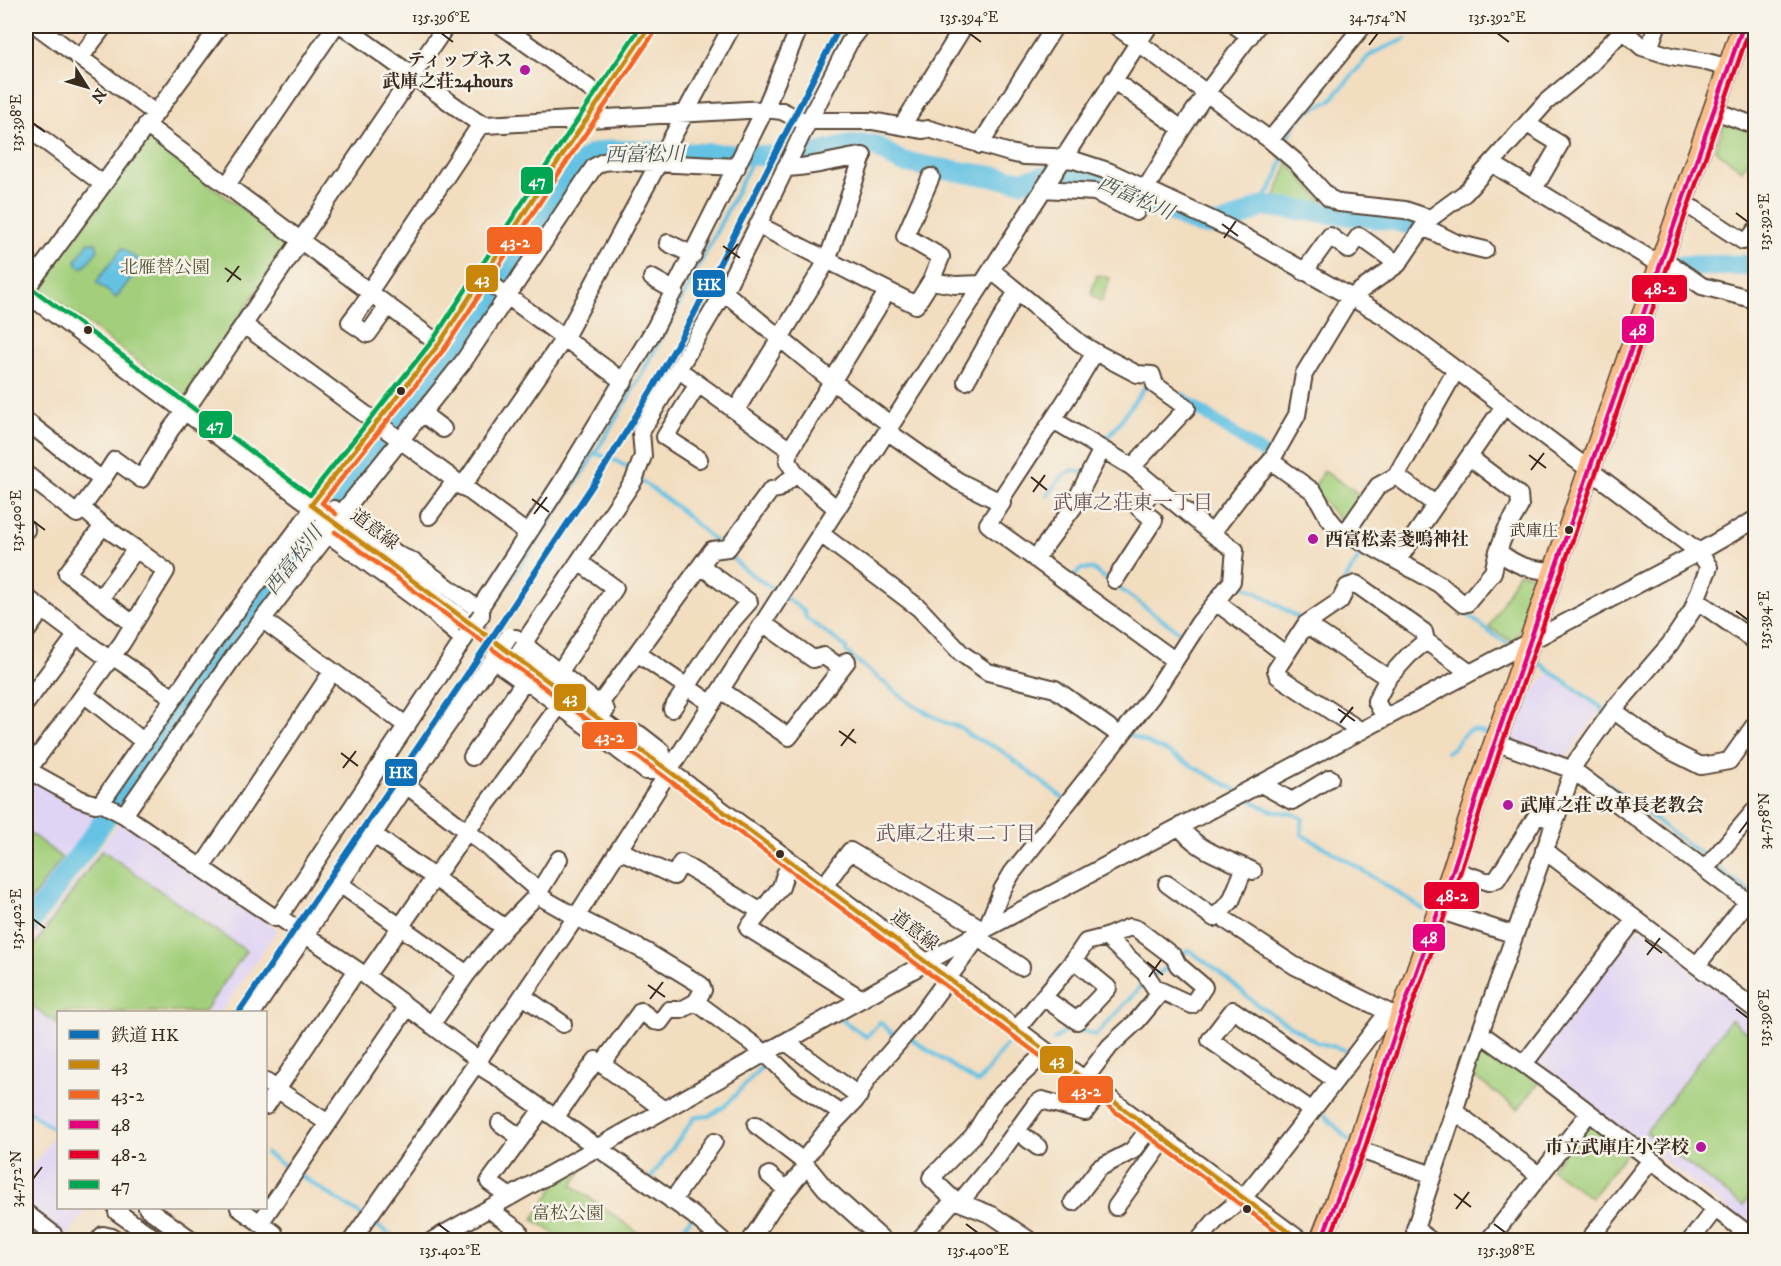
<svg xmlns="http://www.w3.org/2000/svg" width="1781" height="1266" font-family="'IM FELL DW Pica','Noto Serif JP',serif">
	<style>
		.built { fill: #e0d4f4 }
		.industrial { fill: #c4c0db }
		.green { fill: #a3cf7c; stroke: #6f7c4d; stroke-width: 1.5 }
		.water { fill: #65c2e3; stroke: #507680; stroke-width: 1.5 }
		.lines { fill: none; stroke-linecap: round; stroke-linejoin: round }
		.stream { stroke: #65c2e3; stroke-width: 4 }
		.canal { stroke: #65c2e3; stroke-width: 12 }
		.river { stroke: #65c2e3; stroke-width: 21 }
		.minor-tunnel { stroke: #cdb99f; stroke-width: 16; stroke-dasharray: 16 8; stroke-linecap: butt }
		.minor-casing { stroke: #564536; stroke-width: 20 }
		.major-casing { stroke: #564536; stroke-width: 24 }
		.minor { stroke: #fff; stroke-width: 16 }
		.major { stroke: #f9bc8a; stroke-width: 21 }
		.minor-bridge-casing { stroke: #564536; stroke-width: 20; stroke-linecap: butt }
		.minor-bridge { stroke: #fff; stroke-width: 16 }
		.bus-1-casing { stroke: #f7f3e8; stroke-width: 9 }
		.bus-2-casing { stroke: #f7f3e8; stroke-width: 9 }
		.bus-3-casing { stroke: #f7f3e8; stroke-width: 9 }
		.bus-4-casing { stroke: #f7f3e8; stroke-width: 9 }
		.bus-5-casing { stroke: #f7f3e8; stroke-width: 9 }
		.bus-1 { stroke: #c88708; stroke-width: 4.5 }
		.bus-2 { stroke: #f26522; stroke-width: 4.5 }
		.bus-3 { stroke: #e5007d; stroke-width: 4.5 }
		.bus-4 { stroke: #e4002b; stroke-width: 4.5 }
		.bus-5 { stroke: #00a651; stroke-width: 4.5 }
		.rail-1-casing { stroke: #f7f3e8; stroke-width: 10 }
		.rail-1 { stroke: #0d6fb8; stroke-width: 6 }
		.ticks { fill: none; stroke: #3b2a1e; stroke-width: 2 }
		.poi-dot { fill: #b5179e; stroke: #f7f3e8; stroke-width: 2 }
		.bus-dot { fill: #3b2a1e; stroke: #f7f3e8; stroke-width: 2 }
		.labels { text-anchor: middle; stroke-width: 5; stroke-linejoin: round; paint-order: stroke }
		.bus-label { font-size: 16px; fill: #3b2a1e; stroke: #f7f3e8; text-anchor: end }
		.poi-label { font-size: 18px; font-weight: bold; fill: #3b2a1e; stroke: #f7f3e8; text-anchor: end }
		.park-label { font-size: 18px; fill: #555336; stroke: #f7f3e8 }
		.street-label { font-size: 18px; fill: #3b2a1e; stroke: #f7f3e8 }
		.water-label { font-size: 20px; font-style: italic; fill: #485859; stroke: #f7f3e8 }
		.neighbourhood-label { font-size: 20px; fill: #6c525c; stroke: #f7f3e8 }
		.line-badge { stroke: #f7f3e8; stroke-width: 2 }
		.badge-label { font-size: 16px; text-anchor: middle; font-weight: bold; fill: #fff }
		.neatline { fill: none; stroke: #3b2a1e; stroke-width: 2 }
		.ticks-label { font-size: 15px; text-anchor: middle; fill: #3b2a1e }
	</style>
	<rect width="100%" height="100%" fill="#f7f3e8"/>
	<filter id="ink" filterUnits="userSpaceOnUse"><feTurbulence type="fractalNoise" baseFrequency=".0167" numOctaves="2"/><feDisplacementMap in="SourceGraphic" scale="12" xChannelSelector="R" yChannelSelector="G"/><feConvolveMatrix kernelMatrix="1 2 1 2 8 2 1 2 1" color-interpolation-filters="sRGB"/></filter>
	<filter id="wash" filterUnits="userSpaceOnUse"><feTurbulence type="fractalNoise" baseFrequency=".008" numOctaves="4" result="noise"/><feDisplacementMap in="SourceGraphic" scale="24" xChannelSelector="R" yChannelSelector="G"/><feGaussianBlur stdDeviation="1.35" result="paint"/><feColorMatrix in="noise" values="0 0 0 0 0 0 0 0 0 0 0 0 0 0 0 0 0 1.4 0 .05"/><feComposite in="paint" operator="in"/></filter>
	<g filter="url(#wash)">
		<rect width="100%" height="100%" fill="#f2ddbf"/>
		<!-- built -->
		<path class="built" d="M1548,673L1598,709L1599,712L1566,757L1513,740L1525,704Z
			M26,774L100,814L26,915Z
			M120,821L278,929L221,1012H58V1208H87L67,1237L26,1206V1176L57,1131L26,1107V951Z
			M1639,926L1755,1016V1230L1534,1061Z"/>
		<!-- industrial -->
		<path class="industrial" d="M26,1223L46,1237V1240H26Z"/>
		<!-- green -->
		<path class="green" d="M1726,119L1755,130V152L1742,170L1715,150Z
			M147,139L289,243L186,397L43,291L44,281Z
			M1287,162L1328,207L1272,200L1275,196L1286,169Z
			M1097,275L1110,278L1101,302L1091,294Z
			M1324,471L1365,498L1345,526L1313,489Z
			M1518,573L1539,575L1515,643L1489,628Z
			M26,830L62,858L26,907Z
			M102,850L246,951L204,1012H58V1025L26,1001V957Z
			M1731,1019L1755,1040V1189L1743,1206L1646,1132Z
			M1488,1044L1539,1083L1518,1109L1471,1075L1481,1047Z
			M1593,1124L1628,1151L1591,1198L1551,1169L1585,1125Z
			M590,1158L572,1185L648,1240H564L533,1219L565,1171Z"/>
		<!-- water -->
		<path class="water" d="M89,242L96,243L98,250L84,267H80L77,264L76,260Z
			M122,248L143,263L116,298L96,282Z"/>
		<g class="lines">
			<!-- stream -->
			<path class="stream" d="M1285,146L1287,140L1295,124L1303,114L1330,101L1368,57L1375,52L1406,39
				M1248,214C1268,198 1278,181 1283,156
				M1103,445L1147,384H1150
				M594,453L617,461L633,471
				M639,479L678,508L717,543
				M1047,496L1061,477L1072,470L1085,473
				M727,552L740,566L777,592
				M1072,579L1081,569H1093L1110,582
				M1236,581L1255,591L1302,620
				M1344,582L1365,547
				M1116,586L1182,634L1184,631
				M786,598L804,611L806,618L846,647V651L852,657L911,704L946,723L962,728L968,735L999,749L1063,798
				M495,603C542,534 590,465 631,393C675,315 715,235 755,155
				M1462,610L1492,634L1512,646
				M1539,663L1602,708V713
				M1128,734L1167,752L1236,790
				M1447,752C1464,745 1460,719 1488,735
				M1597,776L1706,858
				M1247,798L1269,810L1293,814L1303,818L1301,831L1302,835C1344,857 1384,884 1424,910
				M1715,866L1756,896
				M1179,958L1187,950H1189L1218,971L1256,1004L1316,1042L1342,1049L1350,1053
				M1152,975L1161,972L1171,965
				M839,1018L867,1037L880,1022L895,1036
				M910,1038L978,1083L1010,1040
				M1054,1040C1071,1026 1075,1026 1095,1036L1137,991L1143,980
				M26,1109L52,1128
				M1318,1109L1349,1140
				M266,1153L291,1170
				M1426,1167L1434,1144
				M301,1176L363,1216
				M650,1179L695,1117L709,1116L725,1106L768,1060
				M372,1222L398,1240
				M674,1240L691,1218"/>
			<!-- canal -->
			<path class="canal" d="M1182,398L1270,458"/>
			<!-- river -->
			<path class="river" d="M1681,266L1756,265
				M26,928L104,821L119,797L223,648L455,354L577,168C588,154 594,153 611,150L802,157L853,145H873L900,161L935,168L1022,181L1065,172L1089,176L1199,224L1219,225L1234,220L1263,206L1394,220L1417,227"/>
		</g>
	</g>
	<g filter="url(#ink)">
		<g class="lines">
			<!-- minor-tunnel -->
			<path class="minor-tunnel" d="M470,624L507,650"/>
			<!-- minor casing -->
			<g class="minor-casing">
				<path id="minor" d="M37,26L155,113
					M343,26L476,121L485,125L765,109L782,111L798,119L809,121H872L922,130L929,129L1010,153L1024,156L1053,157L1074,160L1108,171L1227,227L1384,316L1411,336L1699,552L1709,567L1696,600L1756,642
					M502,26L603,98
					M1116,26L1270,140L1296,162L1329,198L1339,203L1405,210L1423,216L1428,220
					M1236,26L1250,36
					M1649,49L1657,26
					M81,57L104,26
					M1113,80L1182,129
					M1715,111L1756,126
					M1527,124L1560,144L1534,189
					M146,125L439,344
					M902,126L964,26
					M26,127L103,184
					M1270,140L1363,26
					M980,145L1055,26
					M1494,163L1501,169L1649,258L1672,265L1702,286L1756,300
					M227,185L335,26
					M1146,188L1182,129L1207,92L1257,26
					M1043,189L1095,192L1136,212
					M1682,205L1694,209L1743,241L1749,239L1756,230
					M758,225L916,305L931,281L941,257L905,236L931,177
					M1424,227L1456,243L1485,250
					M668,243L693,255
					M991,270L1080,343L1095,352L1073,389L999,502
					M1304,272L1330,236L1349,250L1359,236L1398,264
					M483,278L624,382
					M652,278L675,291
					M931,281L955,285L982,284
					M26,289L220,26
					M369,292L481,124
					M724,292L832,381L891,425
					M26,293L470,624
					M372,293L350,322L368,334L388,306
					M244,325L528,534
					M1095,352L1137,374L1152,375L1155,385L1187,408L1132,467
					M679,370L790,450
					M966,381L1017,291
					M698,384L665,437L699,459
					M736,410L827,261L863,156C837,159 811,168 785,168
					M422,413L443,429
					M26,421L102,480
					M1052,421L1060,424L1132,467L1215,536L1235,550L1232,581L1216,602
					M887,431L958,481L1002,503L988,524L993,528L1174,660
					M1271,461L1314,492L1328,517L1336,527L1439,584L1463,604L1467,603L1493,572L1498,551L1506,530L1520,506L1519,495L1469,457
					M26,474L77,514L102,480L115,460L141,479L171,429L185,411L446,26
					M1396,476L1435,504
					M462,487L565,337L732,26
					M82,508L103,526L67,573L133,624
					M334,509L400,556L412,561L475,607L480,608
					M837,509L796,474L788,461L790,450L887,292
					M342,513L463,362L594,167L603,162L613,161L737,167
					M429,516L455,481
					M103,526L136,549
					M321,526L328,534L430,609L444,623L463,639
					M26,529V530
					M1346,532L1378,486L1396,476L1456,370
					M1212,533L1243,492L1271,461L1297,415L1304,374L1350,298L1398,264L1428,220L1465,193L1546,102L1587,68L1623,30L1642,47L1671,56L1707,62L1729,68
					M821,534L919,608L961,653L988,672L1055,689L1121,736
					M1498,551C1517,567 1531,570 1555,571
					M1035,559L1078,501V496L1102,449
					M1397,561L1504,406
					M1115,580L1154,520L1139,508L1156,486
					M26,597L110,660
					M481,615V606L561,483L655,328L765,109L800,26
					M263,620L407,726
					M763,623L813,659L824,656L841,668
					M1306,624L1388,678
					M26,632L42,610
					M516,638L606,710
					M1426,641L1470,673
					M523,644L634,480L643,456L641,432L724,292L758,225L802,134L849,43L862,26
					M507,650L1300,1240
					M637,653L712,704
					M112,656L174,698
					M493,660L524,682L535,687L646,771H669L661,751L639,734
					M559,673L615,588L579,562
					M721,690L789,737L847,661
					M84,694L144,742
					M26,703L76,636
					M599,705L712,550L728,548L771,490L778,489L796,474
					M672,709L727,627L749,602L701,566
					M1613,710L1663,747L1701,766L1729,761L1756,723
					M1361,731L1278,676L1276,670L1306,624L1340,601L1347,587L1356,584L1424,632L1426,641L1409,655L1388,678L1376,701L1385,718
					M1495,742L1573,770L1756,908
					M472,757L524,682
					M26,769L80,799L95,804L101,803L124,815L275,918L279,917L466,636
					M28,770L122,643L166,571L136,549L100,599
					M1261,784L1292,801L1330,778
					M406,785L489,848L534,887L537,895L576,917L647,952L701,985L703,990L696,1002L765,1053L795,1082L842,1114
					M101,803L206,652L309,514L311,505L439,344L553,169L650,26
					M124,815L235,655L328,534
					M1180,826C1194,850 1230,860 1253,871
					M373,834L505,928
					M619,850L674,876L681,863L760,911
					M1544,850L1756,1010
					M793,864L785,874L781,887L748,928L862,999
					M202,867L332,672
					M1705,869L1756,809
					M1453,870L1489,882L1497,879L1537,815L1555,821
					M340,884L467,974
					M1167,884L1214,918L1231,901L1245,867
					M824,886L850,851L984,930
					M1438,910L1515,935
					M279,917L366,976L476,1058L484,1069L500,1079L693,1215L722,1240
					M1227,921L1295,966L1396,1016
					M986,929L1002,890L1012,873L1152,696L1199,623L1216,602L1285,654
					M978,938L1021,967
					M1697,965L1747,902
					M366,976L467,831L559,706
					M523,996L563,1024
					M1043,997L1077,1021L1108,988L1074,960
					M253,1012L439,737L495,657
					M431,1025L467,974L505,928L537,895L559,859
					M1016,1030L1074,960L1086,942L1106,937L1130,927L1137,929L1174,957L1178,965L1204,987L1192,1005L1155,988L1145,973L1106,937
					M1480,1033L1553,1085L1756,1240
					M786,1042L859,1096
					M602,1064L641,1011L654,1021L660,1022L669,1010H681L696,1002
					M1524,1064L1635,919
					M1084,1080L1110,1046L1137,1021L1161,992
					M266,1082L328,1123
					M266,1106L357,970
					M1311,1110L1210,1040L1233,1010L1335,1080
					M1454,1111L1540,1176
					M555,1118L596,1060L664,1110
					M500,1123L521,1138
					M756,1125L803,1161L825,1188L883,1240
					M1017,1131L1038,1147
					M1357,1149L1433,1175
					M803,1161L826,1131L855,1101L868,1078L915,1023L979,936
					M769,1175L787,1190
					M510,1197L489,1182L542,1109
					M1243,1198C1293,1137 1340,1074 1388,1012
					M954,1200L992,1215L1029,1240
					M672,1201L714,1142
					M960,1202L996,1159L1036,1104L1042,1100L1085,1112L1100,1092
					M1073,1202L1099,1168L1132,1151L1149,1129
					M1116,1207L1164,1140
					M120,1208L117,1212L157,1240
					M147,1208L192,1240
					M239,1208L274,1233V1240
					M489,1209L519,1231V1240
					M26,1213L53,1234L54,1240
					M260,1223L407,1008
					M99,1240L103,1235L112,1237L117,1240
					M352,1240L478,1061L576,917L781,595L1149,26
					M433,1240L984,930L1699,552L1756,519
					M751,1240L772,1208L806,1167
					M919,1240L954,1200L931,1178L973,1136L995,1100L1046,1052
					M1199,1240L1216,1220L1235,1204L1240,1196
					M1430,1240L1415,1229L1480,1033L1576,762L1613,710L1670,644L1692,611L1696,600
					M1489,1240L1589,1113
					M1589,1240L1651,1160
					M1691,1240L1715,1209"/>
			</g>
			<!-- major casing -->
			<g class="major-casing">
				<path id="major" d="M1321,1240L1357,1149L1400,1018L1453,870L1495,742L1743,26"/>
			</g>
			<!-- minor -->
			<use href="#minor" class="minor"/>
			<!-- major -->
			<use href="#major" class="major"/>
			<!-- minor-bridge casing -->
			<g class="minor-bridge-casing">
				<path id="minor-bridge" d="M466,636L481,615
					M495,657L509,636"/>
			</g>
			<!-- minor-bridge -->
			<use href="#minor-bridge" class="minor-bridge"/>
			<!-- bus-1 casing -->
			<g class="bus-1-casing">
				<path id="bus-1" d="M650,26L553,169L439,344L311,505L1300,1240"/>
			</g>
			<!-- bus-2 casing -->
			<g class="bus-2-casing">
				<path id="bus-2" d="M336,514L322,503L445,348L559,173L656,30
					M335,532L1288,1240"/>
			</g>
			<!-- bus-3 casing -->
			<g class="bus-3-casing">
				<path id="bus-3" d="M1321,1240L1357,1149L1400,1018L1453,870L1495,742L1743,26"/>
			</g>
			<!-- bus-4 casing -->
			<g class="bus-4-casing">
				<path id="bus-4" d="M1329,1240L1364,1151L1407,1020L1460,873L1502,744L1750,28"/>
			</g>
			<!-- bus-5 casing -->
			<g class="bus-5-casing">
				<path id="bus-5" d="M30,287L310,495L433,340L547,165L641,26"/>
			</g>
			<!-- bus-1 -->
			<use href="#bus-1" class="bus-1"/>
			<!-- bus-2 -->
			<use href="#bus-2" class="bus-2"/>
			<!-- bus-3 -->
			<use href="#bus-3" class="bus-3"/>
			<!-- bus-4 -->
			<use href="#bus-4" class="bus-4"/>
			<!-- bus-5 -->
			<use href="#bus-5" class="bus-5"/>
			<!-- rail-1 casing -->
			<g class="rail-1-casing">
				<path id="rail-1" d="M239,1012L487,645L604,468L654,386L694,314L840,26"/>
			</g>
			<!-- rail-1 -->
			<use href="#rail-1" class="rail-1"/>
		</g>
	</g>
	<!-- ticks -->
	<path class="ticks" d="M441,33L453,42M969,33L981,42M1497,33L1509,42M1369,45L1378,33M33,123L45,132M1736,213L1748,222M1222,224L1238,236M1224,238L1236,221M723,246L740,258M725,260L738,244M225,268L241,280M227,282L239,266M1529,455L1546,468M1531,470L1544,453M1031,477L1047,490M1033,492L1045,475M532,499L549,512M534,514L547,497M33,521L45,530M1736,611L1748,620M1338,709L1355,721M1340,723L1353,707M839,731L856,743M841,746L854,729M341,753L358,766M343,768L356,751M1739,833L1748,821M33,919L45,928M1645,940L1662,953M1647,955L1660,938M1147,962L1163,975M1149,977L1161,960M648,985L665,997M650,999L663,982M1736,1009L1748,1018M33,1179L42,1167M1454,1194L1471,1207M1456,1209L1469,1192M438,1224L450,1233M966,1224L978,1233M1494,1224L1506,1233"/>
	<!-- markers -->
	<g class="poi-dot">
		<circle cx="525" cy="70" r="6"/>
		<circle cx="1313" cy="539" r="6"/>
		<circle cx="1508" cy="805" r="6"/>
		<circle cx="1701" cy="1147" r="6"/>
	</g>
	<g class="bus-dot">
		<circle cx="88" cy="330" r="5"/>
		<circle cx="401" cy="391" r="5"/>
		<circle cx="1569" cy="530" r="5"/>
		<circle cx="780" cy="854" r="5"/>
		<circle cx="1247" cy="1209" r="5"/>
	</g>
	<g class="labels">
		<!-- bus labels -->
		<g class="bus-label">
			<text x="1558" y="536">武庫庄</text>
		</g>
		<!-- poi labels -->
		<g class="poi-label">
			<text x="513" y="66">ティップネス<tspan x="513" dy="21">武庫之荘24hours</tspan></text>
			<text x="1325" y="545" text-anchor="start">西富松素戔嗚神社</text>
			<text x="1520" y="811" text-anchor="start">武庫之荘 改革長老教会</text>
			<text x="1689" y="1153">市立武庫庄小学校</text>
		</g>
		<!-- park labels -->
		<g class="park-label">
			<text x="165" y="273">北雁替公園</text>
			<text x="568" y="1219">富松公園</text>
		</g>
		<!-- street labels -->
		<g class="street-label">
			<text transform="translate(375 529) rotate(37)" y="6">道意線</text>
			<text transform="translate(915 930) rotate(37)" y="6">道意線</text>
		</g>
		<!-- water labels -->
		<g class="water-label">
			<text transform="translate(645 154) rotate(-1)" y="7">西富松川</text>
			<text transform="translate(1136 197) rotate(24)" y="7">西富松川</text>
			<text transform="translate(293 560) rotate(-52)" y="7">西富松川</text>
		</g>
		<!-- neighbourhood labels -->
		<g class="neighbourhood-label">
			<text x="1133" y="509">武庫之荘東一丁目</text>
			<text x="956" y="840">武庫之荘東二丁目</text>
		</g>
	</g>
	<g class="line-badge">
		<rect x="520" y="166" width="34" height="29" rx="6" fill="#00a651"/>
		<rect x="486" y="226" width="57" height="29" rx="6" fill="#f26522"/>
		<rect x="465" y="264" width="34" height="29" rx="6" fill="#c88708"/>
		<rect x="692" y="269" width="34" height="29" rx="6" fill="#0d6fb8"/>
		<rect x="1631" y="274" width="57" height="29" rx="6" fill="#e4002b"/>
		<rect x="1621" y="315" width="34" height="29" rx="6" fill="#e5007d"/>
		<rect x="198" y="410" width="35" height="29" rx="6" fill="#00a651"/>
		<rect x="553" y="683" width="34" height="29" rx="6" fill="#c88708"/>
		<rect x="581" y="721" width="57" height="29" rx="6" fill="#f26522"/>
		<rect x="384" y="758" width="34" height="29" rx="6" fill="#0d6fb8"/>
		<rect x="1423" y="881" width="57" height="29" rx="6" fill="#e4002b"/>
		<rect x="1412" y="923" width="34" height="29" rx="6" fill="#e5007d"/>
		<rect x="1039" y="1045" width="35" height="29" rx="6" fill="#c88708"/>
		<rect x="1057" y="1075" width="57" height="29" rx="6" fill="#f26522"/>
	</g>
	<g class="badge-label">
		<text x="537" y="186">47</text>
		<text x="515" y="247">43-2</text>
		<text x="482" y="284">43</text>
		<text x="709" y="290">HK</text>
		<text x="1660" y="294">48-2</text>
		<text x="1638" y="335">48</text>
		<text x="215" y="430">47</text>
		<text x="570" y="703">43</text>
		<text x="609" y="742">43-2</text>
		<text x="401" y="778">HK</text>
		<text x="1452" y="901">48-2</text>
		<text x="1429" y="943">48</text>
		<text x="1057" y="1065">43</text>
		<text x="1086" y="1096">43-2</text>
	</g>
	<!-- margin -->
	<rect width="1781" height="1266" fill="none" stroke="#f7f3e8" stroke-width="66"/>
	<!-- legend -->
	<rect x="57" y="1011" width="210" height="198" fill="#f7f3e8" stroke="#aca397" stroke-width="1.5"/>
	<rect x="69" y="1030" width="30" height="9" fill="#0d6fb8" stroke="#aca397" stroke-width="1.5"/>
	<text x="111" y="1041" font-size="18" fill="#3b2a1e">鉄道 HK</text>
	<rect x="69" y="1060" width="30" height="9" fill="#c88708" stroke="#aca397" stroke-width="1.5"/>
	<text x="111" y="1071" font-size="18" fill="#3b2a1e">43</text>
	<rect x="69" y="1090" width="30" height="9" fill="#f26522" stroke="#aca397" stroke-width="1.5"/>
	<text x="111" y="1101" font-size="18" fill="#3b2a1e">43-2</text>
	<rect x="69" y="1120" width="30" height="9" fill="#e5007d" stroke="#aca397" stroke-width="1.5"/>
	<text x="111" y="1131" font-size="18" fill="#3b2a1e">48</text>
	<rect x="69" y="1150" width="30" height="9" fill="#e4002b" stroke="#aca397" stroke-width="1.5"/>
	<text x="111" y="1161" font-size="18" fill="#3b2a1e">48-2</text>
	<rect x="69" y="1180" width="30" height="9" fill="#00a651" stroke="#aca397" stroke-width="1.5"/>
	<text x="111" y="1191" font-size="18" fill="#3b2a1e">47</text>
	<!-- north arrow -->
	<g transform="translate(87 87) rotate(127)" stroke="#f7f3e8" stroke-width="4.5" paint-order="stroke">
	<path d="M0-4.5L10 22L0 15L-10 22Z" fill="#3b2a1e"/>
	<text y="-9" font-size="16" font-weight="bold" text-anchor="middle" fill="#3b2a1e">N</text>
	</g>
	<rect x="33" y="33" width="1715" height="1200" class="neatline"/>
	<g class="ticks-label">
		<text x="441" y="22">135.396°E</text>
		<text x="969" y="22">135.394°E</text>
		<text x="1378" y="22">34.754°N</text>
		<text x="1497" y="22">135.392°E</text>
		<text transform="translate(16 123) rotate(-90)" y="5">135.398°E</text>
		<text transform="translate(1764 222) rotate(-90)" y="5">135.392°E</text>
		<text transform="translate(16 521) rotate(-90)" y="5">135.400°E</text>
		<text transform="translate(1764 620) rotate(-90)" y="5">135.394°E</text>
		<text transform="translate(1764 821) rotate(-90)" y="5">34.758°N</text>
		<text transform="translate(16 919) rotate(-90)" y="5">135.402°E</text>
		<text transform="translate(1764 1018) rotate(-90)" y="5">135.396°E</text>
		<text transform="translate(16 1179) rotate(-90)" y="5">34.752°N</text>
		<text x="450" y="1255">135.402°E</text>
		<text x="978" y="1255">135.400°E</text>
		<text x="1506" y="1255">135.398°E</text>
	</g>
</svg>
